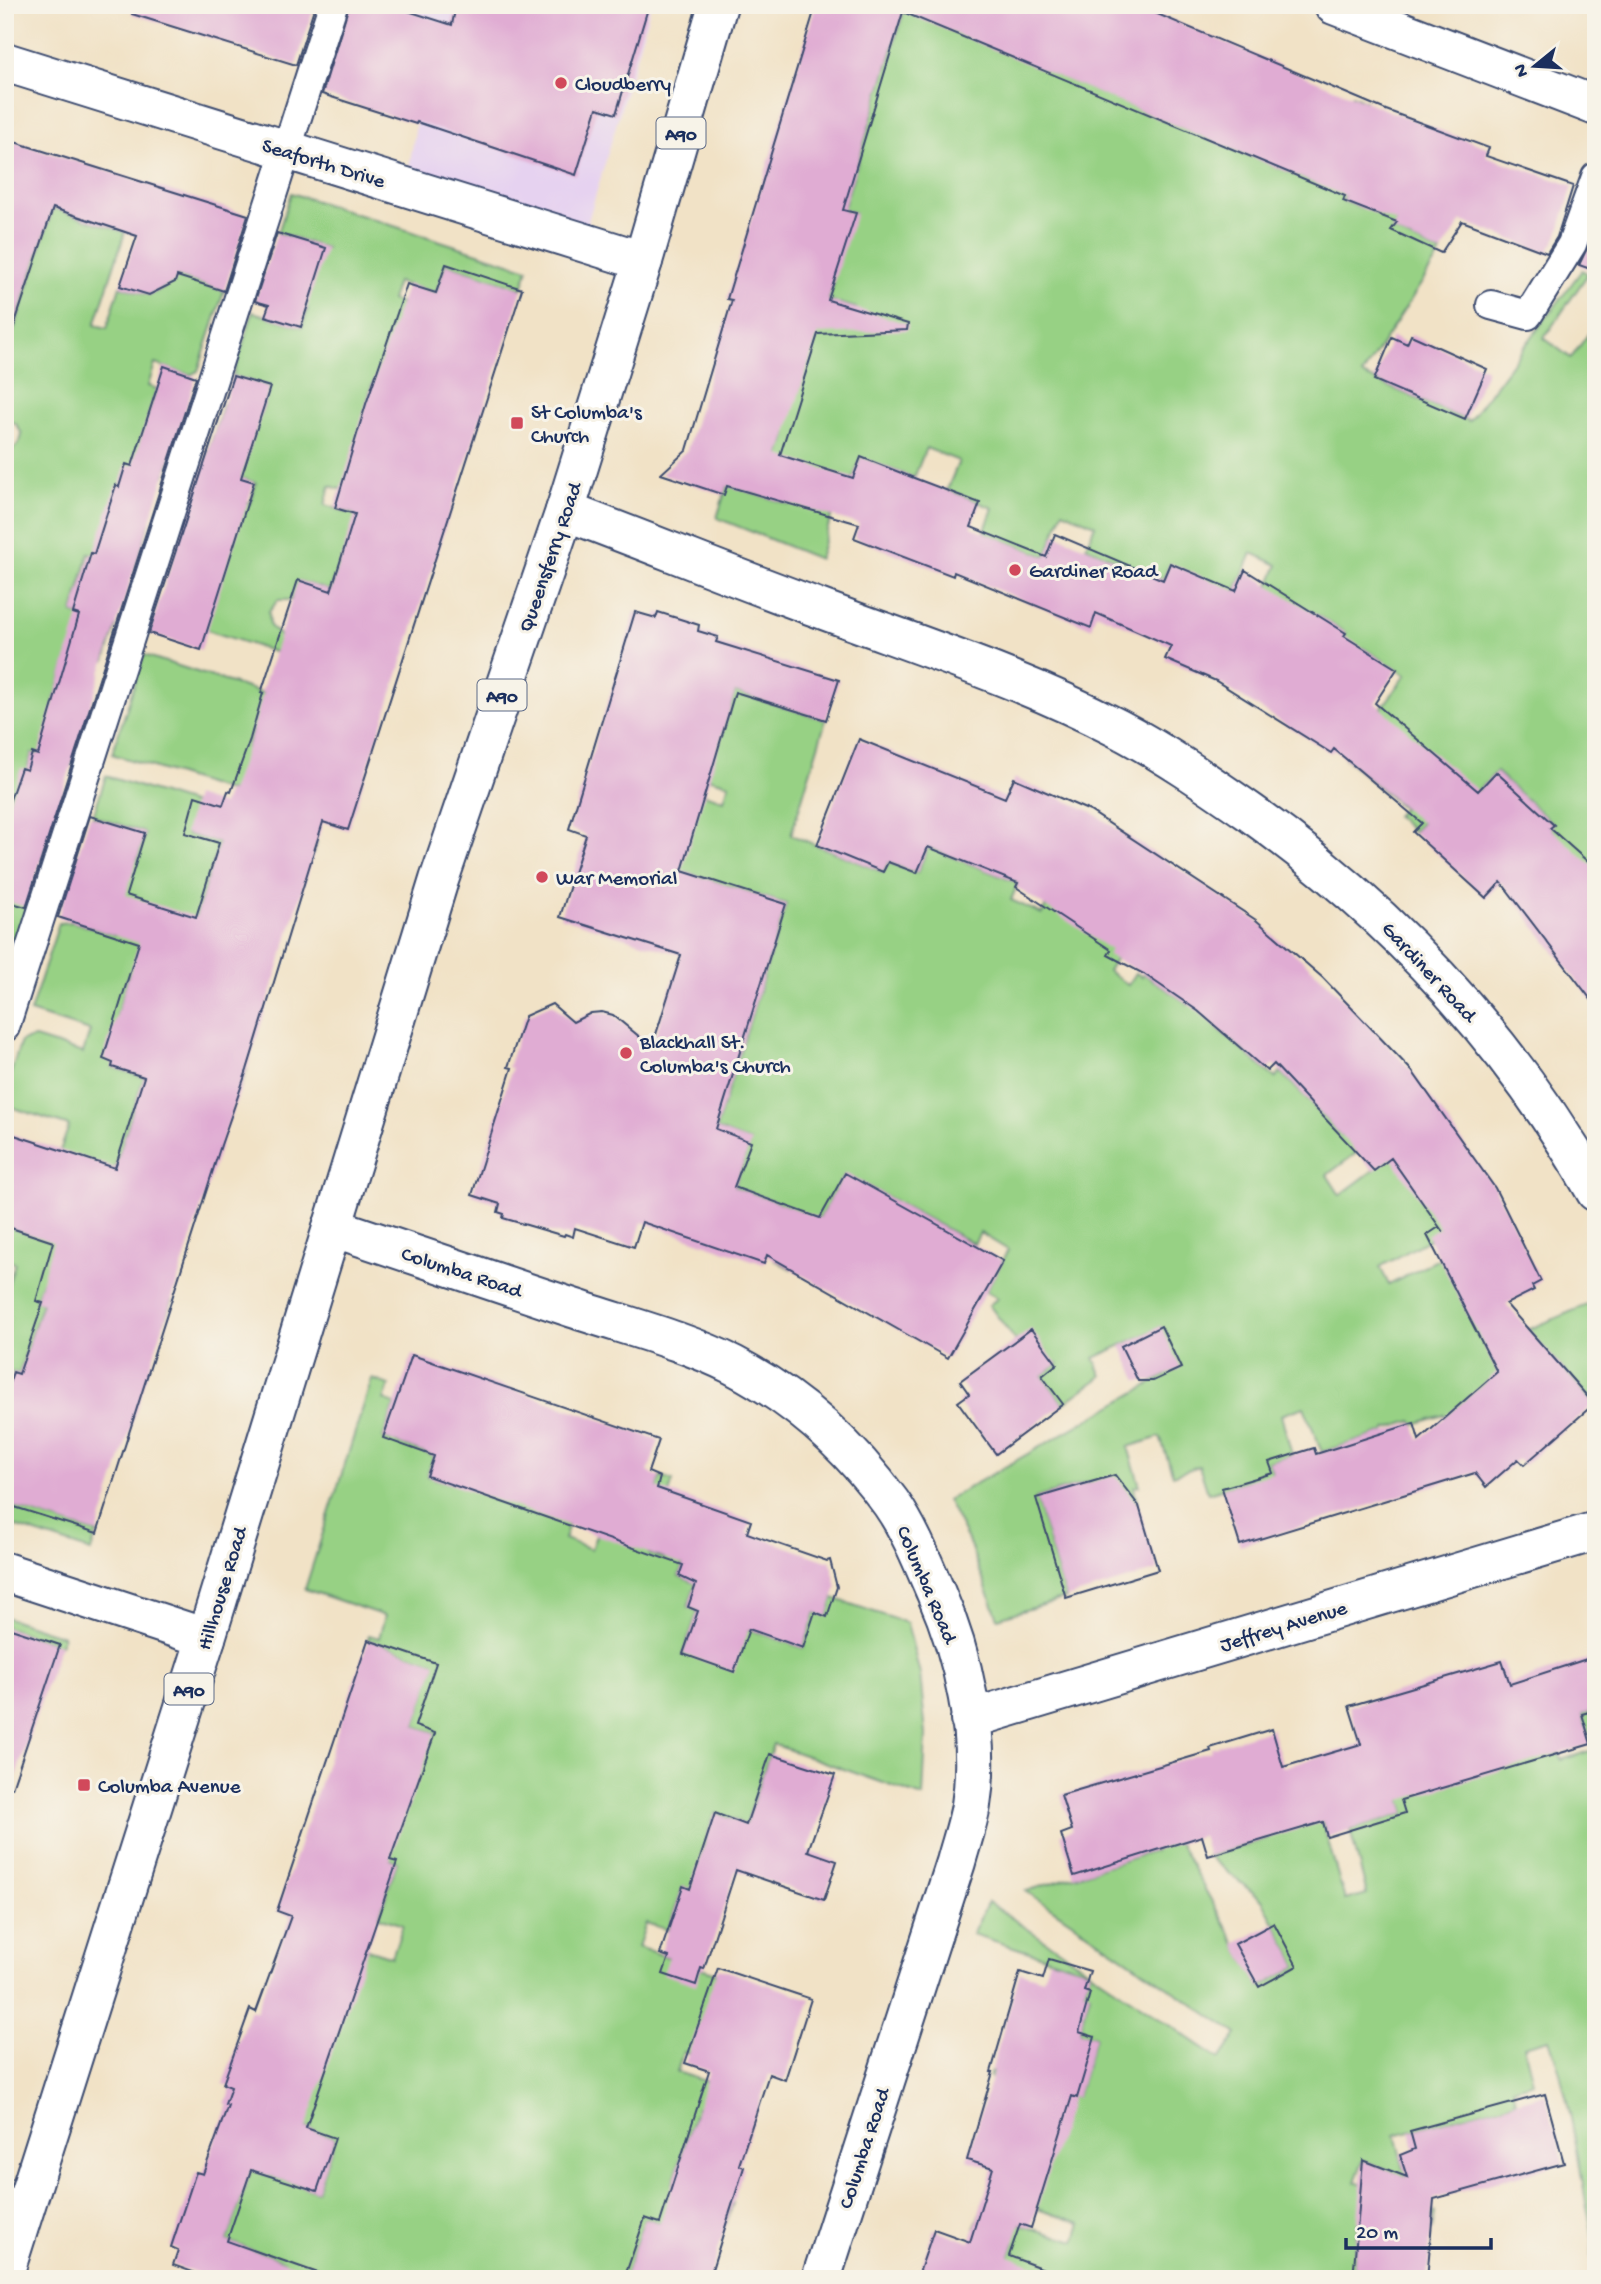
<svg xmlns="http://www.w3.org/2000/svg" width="1601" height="2284" font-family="'Gochi Hand',sans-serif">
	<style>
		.built { fill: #e6d2f0 }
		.green { fill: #97d184; stroke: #598071; stroke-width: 2 }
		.building { fill: #e0acd3 }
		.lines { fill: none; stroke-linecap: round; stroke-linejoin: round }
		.service-casing { stroke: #3b4a6e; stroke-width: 32 }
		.minor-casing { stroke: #3b4a6e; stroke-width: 42 }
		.tertiary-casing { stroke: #3b4a6e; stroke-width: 42 }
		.primary-casing { stroke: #3b4a6e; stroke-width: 42 }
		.service { stroke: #fff; stroke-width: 28 }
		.minor { stroke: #fff; stroke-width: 38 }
		.tertiary { stroke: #fff; stroke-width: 38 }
		.primary { stroke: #fff; stroke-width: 38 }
		.poi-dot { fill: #d1495b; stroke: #f7f3e8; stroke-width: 2.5 }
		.labels { text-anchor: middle; stroke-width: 6; stroke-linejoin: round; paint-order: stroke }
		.shield { fill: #f7f3e8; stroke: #5d6a87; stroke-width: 2 }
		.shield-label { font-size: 19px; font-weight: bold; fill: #1b2f5e }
		.poi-label { font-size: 21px; fill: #1b2f5e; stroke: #f7f3e8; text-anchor: start }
		.street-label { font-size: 21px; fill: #1b2f5e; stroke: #f7f3e8 }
	</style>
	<rect width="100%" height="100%" fill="#f7f3e8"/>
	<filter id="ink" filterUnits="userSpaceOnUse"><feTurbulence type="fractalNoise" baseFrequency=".0143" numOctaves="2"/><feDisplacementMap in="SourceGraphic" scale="14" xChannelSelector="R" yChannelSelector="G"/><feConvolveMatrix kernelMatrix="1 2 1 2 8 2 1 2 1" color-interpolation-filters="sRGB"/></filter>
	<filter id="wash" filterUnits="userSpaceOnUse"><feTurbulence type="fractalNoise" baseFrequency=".00686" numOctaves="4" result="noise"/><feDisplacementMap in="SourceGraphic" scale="28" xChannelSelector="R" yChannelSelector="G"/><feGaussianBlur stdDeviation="1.57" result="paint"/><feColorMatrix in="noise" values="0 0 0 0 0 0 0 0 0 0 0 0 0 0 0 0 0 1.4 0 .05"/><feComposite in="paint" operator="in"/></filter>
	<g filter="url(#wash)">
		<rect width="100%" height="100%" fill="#f1e2c6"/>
		<!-- built -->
		<path class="built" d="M389,5H651L582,242L406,187L416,124L448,24Z"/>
		<!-- green -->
		<path class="green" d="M904,11L1315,183L1352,95L1365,101L1351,179L1343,201L1362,208L1411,201L1392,230L1441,253L1362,375L1469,421L1582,270L1588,274L1544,338L1571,358L1589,333L1596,338V883L1550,828L1553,824L1496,772L1454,818L1440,804L1413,832L1396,816L1403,808L1345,758L1406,675L1363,648L1319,676L1346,633L1313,613L1241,649L1278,565L1252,553L1229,607L1170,564L1163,580L1086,547L1095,525L1063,511L1046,557L984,533L993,508L947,490L959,461L926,448L914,478L861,458L845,498L837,496L819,559L717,518L727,485L789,504L780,455L787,434L776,430L808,325L849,332L856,308L828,300L834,283L822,279L855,213L843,210Z
			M291,193L528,269L522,289L446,264L436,293L397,282L391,300L430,312L372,385L367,404L363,496L330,486L325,505L357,515L331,591L299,581L292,600H278L269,612L270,626L308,663L204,629L197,486L251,503L256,483L217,470L206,461L224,403L261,415L269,387L233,376L253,312L302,327L308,309L271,297L326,248L278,233Z
			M53,208L125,232L95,325L107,328L120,286L149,295L164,288L169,273L224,291L198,371L190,375L155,364L148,386L183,397L155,395L148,417L181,427L164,476L117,486L149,522L135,567L89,553L73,613L116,626L105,661L70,650L54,701L89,713L71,766L32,753L27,770L13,793L58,807L42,859L5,846V450C15,450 21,443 22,434L16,424L5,419V358Z
			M144,655L291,702L268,736L252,731L247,747L265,827L317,843L313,854L192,817L187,834L219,843L196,917L129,975L117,1015L158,1043L247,1070L240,1088L112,1067L144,1077L115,1168L49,1262L171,1301L164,1321L42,1282L36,1300L42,1303L19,1374L13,1372L5,1395V1285H8L15,1263L5,1259V1226L30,1234L69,1126L5,1105V1091L21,1041L35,1038L83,1053L90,1031L30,1012L59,923L73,922L115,935L68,896L137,859L145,833L93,816L106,776L235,817L241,795L112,754Z
			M735,692L826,720L791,835L883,872L888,862L917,873L928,847L1018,883L1011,900L1042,914L1056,884L1119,922L1115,959L1108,971L1128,985L1136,973L1142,977L1144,974L1188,1004L1230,950L1216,1027L1275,1078L1281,1072L1342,1136L1383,1133L1327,1175L1340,1195L1394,1155L1446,1230L1380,1267L1389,1285L1454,1251L1499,1342L1596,1301V1403L1594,1404L1549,1354L1459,1455L1444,1415L1414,1424L1412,1421L1386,1429L1385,1432L1322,1452L1304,1407L1281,1415L1292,1455L1269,1462L1274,1478L1247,1481L1208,1493L1199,1466L1173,1475L1160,1437L1128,1447L1140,1486L1134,1487L1137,1502L1099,1514L1089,1482L1036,1498L1066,1598L998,1618L967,1538L947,1500L1166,1375L1161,1327L1094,1358L1102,1376L1063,1404L1042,1376L1057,1364L1016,1341L989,1305L998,1298L986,1291L1008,1250L980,1233L974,1244L845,1174L791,1269L775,1260L802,1212L734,1187L750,1142L716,1129L786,904L681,871L673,785L724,800L729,784L708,778Z
			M5,891L29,900L14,946L5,943Z
			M372,1379L389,1385L384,1400L395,1404L383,1438L434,1456L427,1476L449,1483L575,1506L564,1539L591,1549L603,1516L656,1490L660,1477L673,1481L649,1554L664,1559L670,1540L689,1547L679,1576L696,1584L688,1607L698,1611L683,1654L749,1629L803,1648L815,1612L827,1616L833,1598L907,1623L920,1674L926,1735L923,1797L773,1744L745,1827L739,1822L715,1813L701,1857L725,1900L683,1887L668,1930L646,1923L638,1947L719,1974L693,2055L683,2052L677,2072L758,2098L709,2110L697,2107L673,2183L733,2203L726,2224L677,2228L645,2218L624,2279H279L284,2261L227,2241L251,2169L317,2191L335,2138L283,2120L342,1941L392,1957L403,1925L379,1917L397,1862L344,1844L435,1733L415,1726L435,1663L368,1640L369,1635L379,1638L385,1616L305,1589Z
			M5,1504L97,1533L91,1551L5,1523Z
			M5,1617L63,1636L60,1645L5,1627Z
			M1540,1686L1561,1760L1593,1750L1582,1714L1596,1710V2256H1591C1596,2241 1589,2219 1586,2203C1577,2148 1568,2091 1549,2039L1524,2046L1533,2082L1513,2088L1516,2102L1395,2135L1404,2169L1428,2163L1410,2179L1363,2160L1355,2182L1435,2213L1432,2229L1358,2223L1353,2279H1001L1014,2241L975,2226L980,2213L1075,2241L1081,2223L1037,2209L1028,2089L989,2077L991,2072L1077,2097L1095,2037L1079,2032L1090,1994L1084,1991L1090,1971L972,1934L988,1902L1220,2059L1237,2034L1026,1891L1155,1851L1158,1806L1260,1987L1297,1966L1262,1900L1208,1856L1266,1839L1318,1806L1345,1900L1367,1894L1350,1830L1405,1813L1395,1780Z"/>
		<g id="blocks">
			<!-- building -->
			<path class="building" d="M134,5H315L296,65L132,14Z
				M349,5H389L452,25L456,5H649L616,114L597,108L576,175L417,122L416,124L322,94Z
				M816,5H1136L1386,110L1489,148L1486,156L1573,186L1557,237L1547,253L1462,221L1441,253L1391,230L1397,222L1343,201L1345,196L903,12L843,210L856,213L828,300L908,324L907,330L818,334L780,455L853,478L861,457L914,478L980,503L971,527L1046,557L1055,534L1163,580L1170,563L1236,591L1245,570L1346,633L1344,636L1397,669L1375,703L1478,791L1496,772L1554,825L1550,828L1596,869V1006L1501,882L1486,898L1413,832L1422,823L1334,749L1331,753L1216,681L1165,659L1171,646L1096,613L1091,628L954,572L953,576L854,538L859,524L727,486L724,495L661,474L687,450L732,300L727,299Z
				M5,139L248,215L224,291L177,276L175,282L149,295L120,286L137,236L53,208L13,329L5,328Z
				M277,233L326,248L301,327L265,316L269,305L255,301Z
				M1592,238L1596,241V271L1579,265Z
				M446,264L522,289L348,830L323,822L247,1070L221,1145L97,1533L5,1504V1395L13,1372L19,1374L43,1303L36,1301L53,1242L5,1226V1132L115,1168L144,1077L112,1067L113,1063L103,1059L139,943L58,917L90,816L145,833L126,895L196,917L219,843L185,833L195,796L223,805L228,791L231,792L250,739L263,693H261L298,580L331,591L355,514L335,508L366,404L407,284L436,293Z
				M1411,335L1487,369L1465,419L1374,380L1392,337L1407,344Z
				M164,366L196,377L26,907L5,901V814L21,768L27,770L32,753L38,755L79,615L73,613L91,553L94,554L116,485L119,487L126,464L132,466Z
				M233,376L270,387L241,478L254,482L201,650L149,633Z
				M635,612L656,618L658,612L699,625L698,631L718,637L716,642L839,680L826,720L735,692L682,871L786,904L716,1129L751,1142L734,1187L820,1218L845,1173L1003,1261L948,1358L767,1255L764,1264L642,1222L634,1247L575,1228L573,1237L565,1234L564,1236L503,1218L504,1214L498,1212L500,1204L472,1195L512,1068L508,1067L525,1016L552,1004L573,1022L591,1013L602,1012L613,1015L652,1047L681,955L560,917L586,835L569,829Z
				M859,739L1005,798L1014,778L1090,811L1256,920L1323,978L1412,1071L1495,1188L1541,1281L1532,1286L1534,1290L1506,1304L1594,1404L1524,1465L1518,1459L1486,1487L1475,1473L1240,1545L1222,1488L1273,1473L1269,1462L1314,1448L1316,1454L1414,1423L1419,1440L1497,1372L1427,1235L1439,1227L1443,1232L1391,1158L1374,1171L1274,1064L1267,1071L1198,1011L1144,974L1108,955L1111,950L1016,887L1018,883L928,847L917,873L888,862L883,872L817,845Z
				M1161,1326L1181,1368L1153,1381H1138L1121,1346Z
				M1031,1329L1057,1364L1042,1376L1063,1404L996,1454L958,1402L969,1394L960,1381Z
				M412,1355L659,1440L648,1472L660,1477L657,1488L751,1521L747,1533L827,1561L830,1560L837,1587L827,1617L815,1612L803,1648L749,1629L734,1672L683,1654L698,1611L688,1607L696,1584L679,1576L683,1565L427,1476L434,1456L383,1438Z
				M1115,1475L1139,1506L1158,1570L1066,1598L1036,1498Z
				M5,1627L60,1645L12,1788L5,1787Z
				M368,1640L436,1663L415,1726L435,1733L390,1860L397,1862L306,2128L335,2138L317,2191L251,2170L227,2241L318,2273L317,2279H212L173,2265L178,2250L171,2247L196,2172L203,2174L228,2105L225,2104L231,2087L223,2084L250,2009L256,2012L291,1916L277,1911Z
				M1596,1656V1710L1582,1714L1591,1744L1401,1800L1405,1813L1327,1837L1323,1822L1208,1856L1202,1836L1074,1876L1061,1834L1072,1830L1061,1795L1211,1751L1210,1748L1272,1729L1283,1767L1361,1744L1349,1706L1502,1661L1510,1684Z
				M770,1754L835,1775L808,1851L837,1861L824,1900L736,1870L704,1969L701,1968L696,1985L663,1974L669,1957L660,1954L683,1886L690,1889L715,1813L746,1825Z
				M1274,1923L1297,1966L1259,1987L1235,1944Z
				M1049,1959L1090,1971L1084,1991L1090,1993L1079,2032L1095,2037L1077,2098L1072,2096L1031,2228L1020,2224L1009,2256L1057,2274L1056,2279H917L934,2229L970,2242L993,2168L967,2160L993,2072H991L1020,1972L1043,1979Z
				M718,1968L811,1999L785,2080L769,2074L739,2165L744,2167L709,2279H624L645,2218L660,2223L709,2071L685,2063Z
				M1545,2094L1564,2163L1434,2199L1427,2279H1353L1363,2160L1407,2177L1400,2155L1415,2149L1410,2131Z"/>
		</g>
	</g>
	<g filter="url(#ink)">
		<use href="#blocks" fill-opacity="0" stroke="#3b4a6e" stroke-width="2"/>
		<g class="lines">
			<!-- service casing -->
			<g class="service-casing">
				<path id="service" d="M1491,305L1528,315L1572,244L1596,177
					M5,1027L333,5"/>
			</g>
			<!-- minor casing -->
			<g class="minor-casing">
				<path id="minor" d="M5,62L643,261
					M565,511C651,543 735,578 821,609C920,646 1023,679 1117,728C1163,752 1208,783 1251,813C1392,914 1510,1041 1596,1192
					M332,1227C412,1254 493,1281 573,1308C626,1326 683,1340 733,1365C796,1398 849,1445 891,1503C910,1530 923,1563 936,1593C963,1654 982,1738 971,1805C968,1824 961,1843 956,1862L821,2279
					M5,1572L206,1638
					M970,1719L1596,1531"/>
			</g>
			<!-- tertiary casing -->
			<g class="tertiary-casing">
				<path id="tertiary" d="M1334,5L1596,106"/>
			</g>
			<!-- primary casing -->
			<g class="primary-casing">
				<path id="primary" d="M5,2271L206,1638L439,880L565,511L643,261L718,5"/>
			</g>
			<!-- service -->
			<use href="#service" class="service"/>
			<!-- minor -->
			<use href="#minor" class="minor"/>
			<!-- tertiary -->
			<use href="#tertiary" class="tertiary"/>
			<!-- primary -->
			<use href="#primary" class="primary"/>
		</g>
	</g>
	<!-- markers -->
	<g class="poi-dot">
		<circle cx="561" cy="83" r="7"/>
		<rect x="510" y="416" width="14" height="14" rx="3.5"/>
		<circle cx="1015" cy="570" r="7"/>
		<circle cx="542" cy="877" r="7"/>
		<circle cx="626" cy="1053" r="7"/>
		<rect x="77" y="1778" width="14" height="14" rx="3.5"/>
	</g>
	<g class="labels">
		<!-- shield labels -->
		<g class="shield">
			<rect x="656.5" y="117.5" width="49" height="31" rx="5"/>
			<rect x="477.5" y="679.5" width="49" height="31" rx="5"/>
			<rect x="164.5" y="1673.5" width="49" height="31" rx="5"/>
		</g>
		<g class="shield-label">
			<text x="681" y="140">A90</text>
			<text x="502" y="702">A90</text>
			<text x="189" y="1696">A90</text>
		</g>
		<!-- poi labels -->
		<g class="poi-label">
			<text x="575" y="90">Cloudberry</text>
			<text x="531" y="418">St Columba's<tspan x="531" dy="24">Church</tspan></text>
			<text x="1029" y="577">Gardiner Road</text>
			<text x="556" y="884">War Memorial</text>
			<text x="640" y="1048">Blackhall St.<tspan x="640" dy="24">Columba's Church</tspan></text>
			<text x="98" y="1792">Columba Avenue</text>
		</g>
		<!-- street labels -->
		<g class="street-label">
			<text transform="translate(324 162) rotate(17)" y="7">Seaforth Drive</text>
			<text transform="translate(549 557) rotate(-71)" y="7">Queensferry Road</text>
			<text transform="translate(1430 971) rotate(47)" y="7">Gardiner Road</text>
			<text transform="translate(462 1271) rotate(18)" y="7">Columba Road</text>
			<text transform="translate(928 1584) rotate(67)" y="7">Columba Road</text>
			<text transform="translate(221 1588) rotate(-73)" y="7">Hillhouse Road</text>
			<text transform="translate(1283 1625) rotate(-17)" y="7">Jeffrey Avenue</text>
			<text transform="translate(863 2148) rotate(-72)" y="7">Columba Road</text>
		</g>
	</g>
	<!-- margin -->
	<rect width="1601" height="2284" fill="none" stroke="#f7f3e8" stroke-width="28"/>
	<!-- north arrow -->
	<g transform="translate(1535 66) rotate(252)" stroke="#f7f3e8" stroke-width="5" paint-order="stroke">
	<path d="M0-5L12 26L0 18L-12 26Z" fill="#1b2f5e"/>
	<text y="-10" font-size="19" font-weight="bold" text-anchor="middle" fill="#1b2f5e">N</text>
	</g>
	<!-- scale -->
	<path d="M1346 2238v10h145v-10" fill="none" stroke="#1b2f5e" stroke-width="3.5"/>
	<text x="1356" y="2238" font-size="21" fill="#1b2f5e" stroke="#f7f3e8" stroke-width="5" paint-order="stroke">20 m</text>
</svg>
